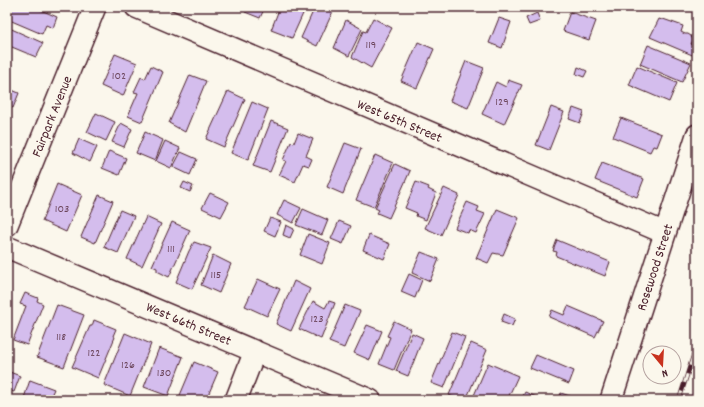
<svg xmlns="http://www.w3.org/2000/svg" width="704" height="407" font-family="Dekko,sans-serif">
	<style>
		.building { fill: #d4bded; stroke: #4a1f2b }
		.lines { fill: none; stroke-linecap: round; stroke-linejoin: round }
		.minor-casing { stroke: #4a1f2b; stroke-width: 24 }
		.minor { stroke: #fbf7ec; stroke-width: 21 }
		.rail-casing { stroke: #4a1f2b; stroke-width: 4.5 }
		.rail { stroke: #fbf7ec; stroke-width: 3; stroke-dasharray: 9; stroke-linecap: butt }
		.labels { text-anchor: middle; stroke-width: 4; stroke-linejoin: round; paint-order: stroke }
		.number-label { font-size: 12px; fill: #6c465c }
		.street-label { font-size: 14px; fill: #4a1f2b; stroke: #fbf7ec }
	</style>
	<rect width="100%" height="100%" fill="#fbf7ec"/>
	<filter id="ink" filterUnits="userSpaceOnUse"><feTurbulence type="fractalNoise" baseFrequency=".025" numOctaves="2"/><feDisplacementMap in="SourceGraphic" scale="8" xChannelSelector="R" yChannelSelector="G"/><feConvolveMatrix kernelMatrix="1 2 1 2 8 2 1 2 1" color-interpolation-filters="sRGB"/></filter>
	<g filter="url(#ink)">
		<!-- building -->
		<path class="building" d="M7,7H34L57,17L53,28L46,25L42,34L7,19Z
			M247,7H265L260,18L245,12Z
			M280,7H306L292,38L271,30Z
			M315,7H335L317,46L301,38Z
			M482,7H492L490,10Z
			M570,12L596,21L589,40L563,31Z
			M537,13L540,21L529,25L526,18Z
			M373,18L392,28L371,68L352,57L363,31L366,32Z
			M499,18L511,22L502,48L489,43Z
			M659,19L662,20L663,19L683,26L681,32L685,34H688L691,36L693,40L691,44L697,47V57L650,37Z
			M346,20L362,29L349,56L334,48Z
			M7,27L43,43L36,57L7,45Z
			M418,42L434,49L417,88L401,81Z
			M648,45L691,63L682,82L640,64Z
			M115,54L137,63L123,96L101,86Z
			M466,61L484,68L468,108L450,101Z
			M151,66L163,72L142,122L128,116L138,93L134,92L141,77L145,79Z
			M637,66L677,83L669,102L629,85Z
			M578,67L587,71L584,77L576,74Z
			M190,75L206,81L185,132L169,123Z
			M508,80L522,85L504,124L482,114L496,82L506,87Z
			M7,88L19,93L13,108L7,105Z
			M228,91L245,99L224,147L206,139Z
			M252,102L268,109L248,160L231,153Z
			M551,107L564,112L549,150L536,145Z
			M573,108L584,112L580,123L569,119Z
			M96,113L115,122L106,141L87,132Z
			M621,118L662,134L657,147L653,146L650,152L613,137Z
			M271,121L288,128L270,172L253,166Z
			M121,123L132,129L124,147L112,142Z
			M145,132L163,140L155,161L136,153Z
			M298,133L313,139L306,156L312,159L309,166L303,164L295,182L279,175L286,161L283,160L291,142L294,143Z
			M79,139L97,147L90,162L73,153Z
			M165,141L180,148L171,168L156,161Z
			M345,143L361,149L343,194L327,187Z
			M109,151L126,158L119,175L102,168Z
			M181,152L197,159L190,175L173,167Z
			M375,155L393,163L374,207L356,200Z
			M602,163L644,179L637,197L595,180Z
			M395,164L410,171L389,218L377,213L379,210L375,208Z
			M184,182L193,186L190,192L181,188Z
			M416,182L429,187L428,189L436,193L426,220L416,216L417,213L405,208Z
			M57,184L82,195L66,232L42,221Z
			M444,188L459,195L441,235L425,228Z
			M210,193L229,202L221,217L202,208Z
			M99,195L113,201L95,243L81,237Z
			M284,200L301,208L293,223L277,215Z
			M467,202L479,207L477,211L485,214L476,233L469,230L468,233L455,228Z
			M303,209L328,220L322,235L296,225Z
			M497,209L519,218L503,255L493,253L488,263L476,258Z
			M120,210L134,216L118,253L104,247Z
			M146,217L161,224L142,266L127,259Z
			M270,218L281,222L275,236L264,231Z
			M339,221L351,226L343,244L331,239Z
			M172,222L190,230L169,277L157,271V268L152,266Z
			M286,225L294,229L290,238L283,235Z
			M308,234L330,243L322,264L300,255Z
			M369,235L390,244L384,259L363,250Z
			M557,240L610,262L605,276L556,256L557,252L553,251Z
			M194,242L211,248L192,289L176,282L189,251Z
			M421,252L439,259L430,281L412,273Z
			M213,255L231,264L219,293L201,285Z
			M409,274L422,280L415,298L401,292Z
			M258,279L280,289L267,316L245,306Z
			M294,281L310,289L291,331L276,324Z
			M25,293L38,298L37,301L43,304L27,345L13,340L26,306L20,304Z
			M313,301L325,308L329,301L335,303L321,339L299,329Z
			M57,305L84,315L64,367L37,357Z
			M345,305L360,311L344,348L329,342Z
			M568,306L603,321L595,337L549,317L552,310L564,315Z
			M504,314L515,319L512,326L501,322Z
			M94,320L116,329L113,336L115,337L98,378L72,367L90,326H92Z
			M394,321L411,329L394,370L379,364L390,337L387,336Z
			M367,325L382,331L370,360L354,353Z
			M452,332L465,337L444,388L431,383Z
			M125,333L151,344L130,396L104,385Z
			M412,333L423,338L408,376L396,371Z
			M471,343L487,350L466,400H460L449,395Z
			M159,348L183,357L168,396L144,387Z
			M536,355L574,371L569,384L530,368Z
			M194,362L218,372L206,400H178Z
			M488,363L518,376L507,400H472Z
			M7,371L20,376L14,392L7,390Z
			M30,380L54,389L49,400H30L24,398Z
			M525,392L543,400H521Z
			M561,393L581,400H558Z
			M64,395L78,400H62Z"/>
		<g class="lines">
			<!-- minor casing -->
			<g class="minor-casing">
				<path id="minor" d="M136,7L665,233
					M7,225L95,7
					M7,247L370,400
					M236,400L255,351
					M611,400L697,135"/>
			</g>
			<!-- minor -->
			<use href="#minor" class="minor"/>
			<!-- rail casing -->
			<g class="rail-casing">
				<path id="rail" d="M679,400L697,344
					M693,400L697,387"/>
			</g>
			<!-- rail -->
			<use href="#rail" class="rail"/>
		</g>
	</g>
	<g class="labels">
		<!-- number labels -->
		<g class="number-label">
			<text x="371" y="48">119</text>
			<text x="119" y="79">102</text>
			<text x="502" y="105">129</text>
			<text x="62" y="212">103</text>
			<text x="171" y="252">111</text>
			<text x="216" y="278">115</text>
			<text x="317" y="322">123</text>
			<text x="61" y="340">118</text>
			<text x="94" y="356">122</text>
			<text x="128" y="368">126</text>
			<text x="164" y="376">130</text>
		</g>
		<!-- street labels -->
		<g class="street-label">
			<text transform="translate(51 116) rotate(-68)" y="5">Fairpark Avenue</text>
			<text transform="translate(400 120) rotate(23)" y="5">West 65th Street</text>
			<text transform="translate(654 267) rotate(-72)" y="5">Rosewood Street</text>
			<text transform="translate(189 323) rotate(23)" y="5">West 66th Street</text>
		</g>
	</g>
	<!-- margin -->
	<rect width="704" height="407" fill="none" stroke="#fbf7ec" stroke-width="24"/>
	<rect x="12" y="12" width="680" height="383" fill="none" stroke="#4a1f2b" stroke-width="1.5" filter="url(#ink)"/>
	<!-- north arrow -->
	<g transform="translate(662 365) rotate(162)"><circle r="19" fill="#fbf7ec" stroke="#b4a19f"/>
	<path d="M0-3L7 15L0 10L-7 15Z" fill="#c8321e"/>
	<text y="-6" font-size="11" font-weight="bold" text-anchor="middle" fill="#4a1f2b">N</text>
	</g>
</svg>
